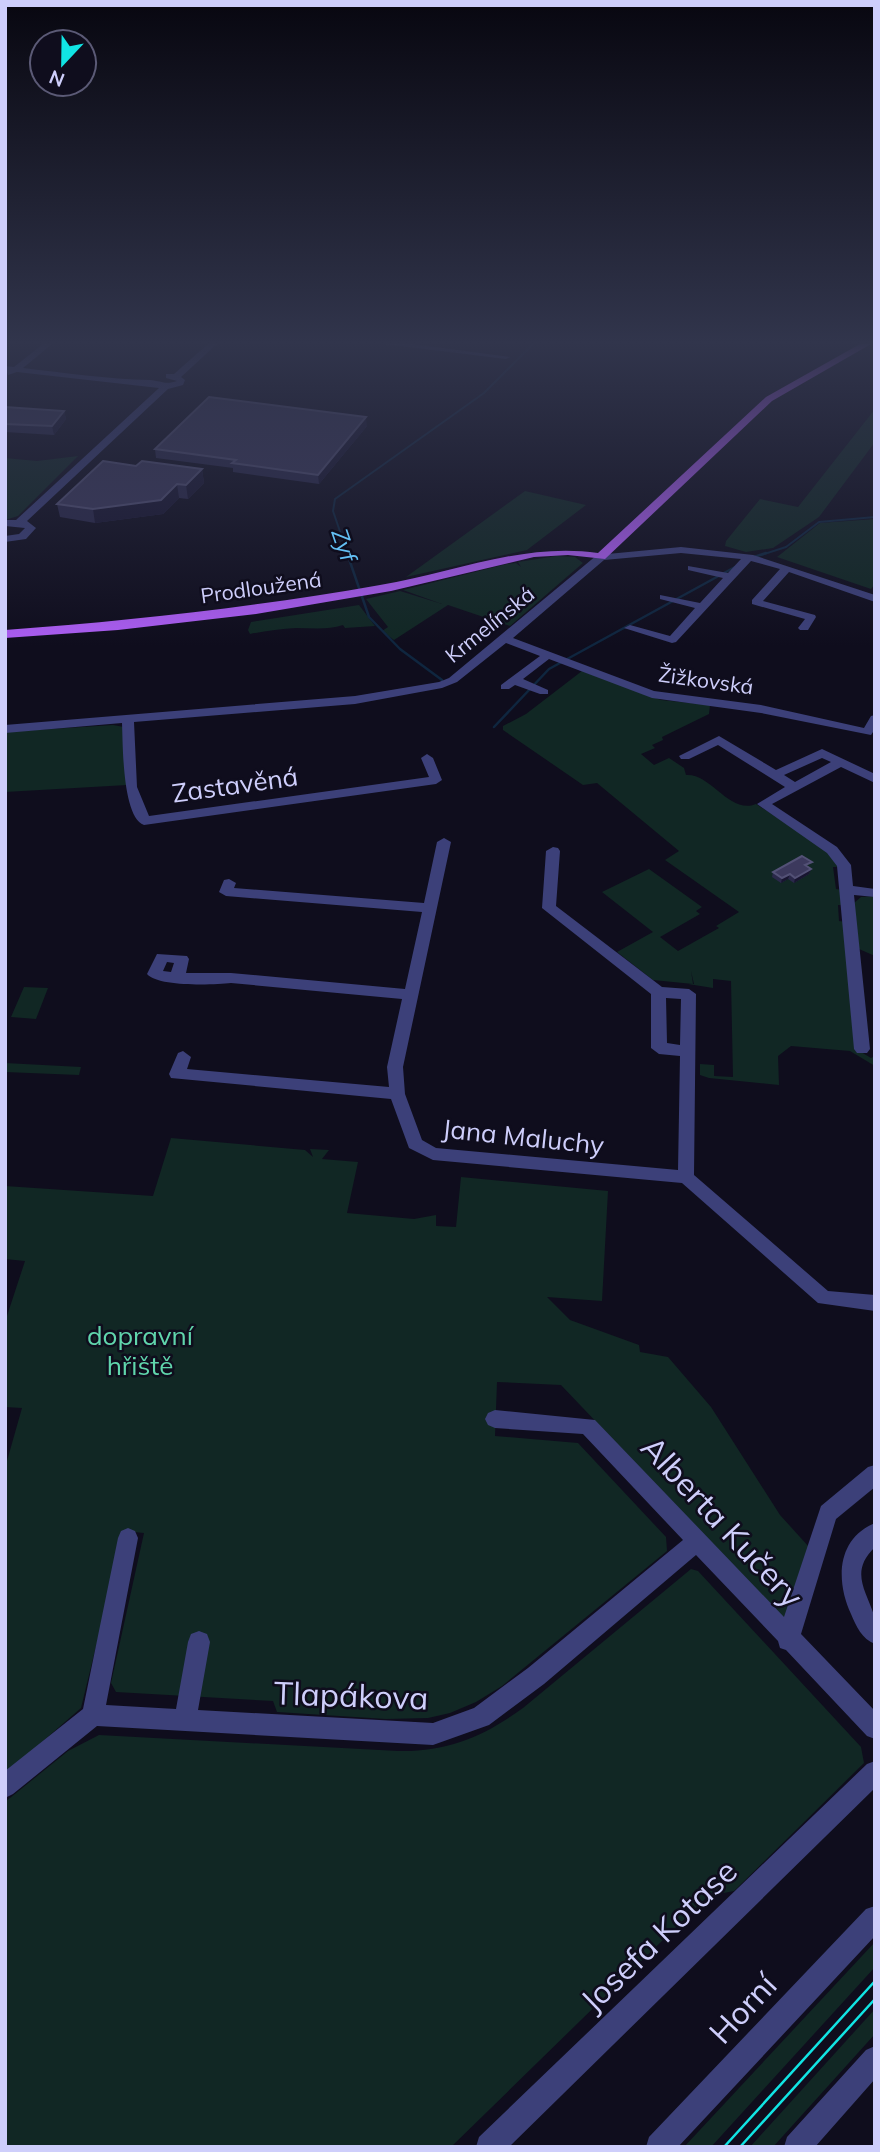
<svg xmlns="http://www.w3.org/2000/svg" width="880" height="2152" font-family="Mulish,sans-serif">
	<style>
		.green { fill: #112724 }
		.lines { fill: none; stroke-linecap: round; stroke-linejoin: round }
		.stream-far1 { stroke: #0f263f; stroke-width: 2 }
		.stream { stroke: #0f263f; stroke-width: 2.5 }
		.minor { fill: #3c4079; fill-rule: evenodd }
		.major { fill: #ac5df3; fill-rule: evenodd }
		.tram { stroke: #11e4e4; stroke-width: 2.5 }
		.wall { fill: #2a284a }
		.shaded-wall { fill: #181530 }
		.building { fill: #3c395d; stroke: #535176; stroke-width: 2 }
		.labels { text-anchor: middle; stroke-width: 5; stroke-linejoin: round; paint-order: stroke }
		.far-street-label { font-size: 21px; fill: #cecefb; stroke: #0f0d1d }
		.far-water-label { font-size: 23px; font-style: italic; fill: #63bff3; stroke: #0f0d1d }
		.street-label { font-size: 26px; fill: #cecefb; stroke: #0f0d1d }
		.park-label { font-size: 26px; fill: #60d5ac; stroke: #0f0d1d }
		.near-street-label { font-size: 32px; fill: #cecefb; stroke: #0f0d1d }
	</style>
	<rect width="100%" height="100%" fill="#0f0d1d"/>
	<!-- green -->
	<path class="green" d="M875,409V442L819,517L773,548L746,552L725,546L726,541L760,499L798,507Z
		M78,456L18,516L5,520V458L37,461Z
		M525,491L586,505L527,550L406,577Z
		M875,519V584L871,589L777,557L820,523Z
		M557,556L575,557L583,563L510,626L448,605L394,640L382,631L388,627L366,599L400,591L442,604L403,590L507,564L516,563L521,567L518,562Z
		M359,605L375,626L345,628L343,625C328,630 313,628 296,628C281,629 264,631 250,634L248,630L251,622Z
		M582,671L661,700L710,705L709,714L662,737L663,740L652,745L655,748L641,754L654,765L669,758L684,768L686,775C711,773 730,815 756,804L826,849L841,867H833L836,889L843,890L845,905H838L839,921L847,922L844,942L849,943L861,1052L871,1058L875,1056V1066L850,1051L791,1046L778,1056L779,1085L709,1078L700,1075V1064L714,1065V1076L733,1077L731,981L713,979V988L688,984H694L691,971L693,984L653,980L617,952L653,932L602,892L649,869L702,907L696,911L700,914L660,937L678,951L719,928L716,926L739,912L665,860L679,851L597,783L583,785L503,730V726L526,714Z
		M113,725L124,727L127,785L5,792V732Z
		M875,896V956L859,949L854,903L861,897Z
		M24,987L48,988L36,1019L11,1017Z
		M5,1063L81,1067L79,1075L5,1072Z
		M171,1138L305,1150L313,1157L310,1149L329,1150L322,1159L358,1162L347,1213L414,1219L436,1215V1226L456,1227L461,1177L608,1191L602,1301L547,1297L570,1320L639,1345L640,1352L668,1357L711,1407L780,1515L809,1547L784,1619L561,1385L497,1382L495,1436L578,1443L666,1537L667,1551L502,1686L476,1702L450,1713L428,1718L386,1719L277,1712L273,1701L116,1692L111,1683L144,1533L124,1531L81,1708L5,1774V1468L22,1408L5,1407V1322L25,1261L5,1259V1186L153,1196Z
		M691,1569L698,1571L861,1747L864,1763L734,1891L708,1896L451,2147H5V1802L68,1751L99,1735L398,1751C448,1752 483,1737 523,1708Z
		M875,1942V1967L711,2147H684Z
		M875,2009V2034L773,2147H750Z"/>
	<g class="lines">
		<!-- stream-far1 -->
		<path class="stream-far1" d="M348,555L333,511L335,499L484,393L533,344
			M761,555L786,547L819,522L875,517"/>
		<!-- stream -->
		<path class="stream" d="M347,553L369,617L400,649L442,680
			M754,557L766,553
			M494,727L549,669L735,567"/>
		<!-- minor -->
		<path class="minor" d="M43,344H52L23,368C65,373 107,379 150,380C161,381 166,385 177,381L166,378V374H174L208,344H217L181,377L185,380L183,385L168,389L27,521L36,528L26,539L5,542V536L19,534L25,528L5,526V520H16L159,388L17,372L8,375L5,366L14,367Z
			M384,344H413L510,357L506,359Z
			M681,547L753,555L875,595V602L789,572L763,601L815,615L816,617L808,630H800L798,628L805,619L752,604V600L780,569L751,561L676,642L672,643L624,628L630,625L670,636L695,608L660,599V595L700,603L723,578L688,570V566L728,573L741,559L681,553L604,560L513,638L654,691L761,705L864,728L871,716L875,715V729L871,735L761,713L652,698L549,659L523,679L548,690V694H540L515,685L509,689H501V685L540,656L506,643L457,682L442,688L355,704L134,722L137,787L149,816L429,777L421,758L427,754L433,758L442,780L436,784L144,825C122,817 123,744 122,723L5,733V725L355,696L439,682L449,678L597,555Z
			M719,736L776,770L822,749L875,774V783L841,767L772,804L837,847L851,865L853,886L875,889V897L854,895L870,1049L867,1053H857L854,1049L837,866L827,853L757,804L785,787L718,745L689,759H681L679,756ZM822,758L831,762L795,782L784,775Z
			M444,838L451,842L403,1067L405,1094L422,1140L436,1148L678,1170L680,1056L659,1054L651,1048V994L542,908L546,851L553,847L558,848L560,851L556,906L662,987L689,989L696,994L694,1175L828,1291L875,1295V1311L818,1303L682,1183L433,1160L409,1148L391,1099L171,1078L169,1074L178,1053L183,1051L191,1057L187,1069L389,1087L387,1067L402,999L231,983C213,985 158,987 147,974L157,954L187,956L189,959L186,973H231L405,989L422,912L226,896L219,892L224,880L229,879L236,883L234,888L424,903L437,842ZM167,962L174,963L171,972L163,971ZM666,998L681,999L680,1045L667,1043Z
			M495,1410L595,1420L784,1617L821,1506L868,1467L875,1465V1487L836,1519L801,1634L875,1711V1739L867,1736L786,1650L780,1648L778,1641L696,1555L544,1684L489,1725L433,1745L97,1726L13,1794L5,1798V1771L83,1709L118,1538L121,1531L128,1528L135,1531L138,1538L106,1705L176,1709L188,1642L191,1634L199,1631L207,1634L210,1642L198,1710L433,1723L474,1708L528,1668L683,1540L583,1434L495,1428L488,1425L485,1419L488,1413Z
			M875,1523V1547C850,1571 865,1589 874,1615C877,1623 875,1635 875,1644C862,1639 856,1626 851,1614C836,1582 836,1539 875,1523Z
			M875,1761V1788L509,2147H476L479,2137L867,1764Z
			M875,1906V1936L678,2147H646L649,2137L866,1909Z
			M875,2046V2079L815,2147H784L787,2137L866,2050Z"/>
		<!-- major -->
		<path class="major" d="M860,344H871L772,401L605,559L568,555L534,557L391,591L256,614L118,630L5,638V630C131,621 255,607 380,585C453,573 524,542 598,553L766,397Z"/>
		<!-- tram -->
		<path class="tram" d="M724,2147L875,1981
			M740,2147L875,1999"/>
	</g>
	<!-- wall -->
	<path class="wall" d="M5,407L64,411L66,419L54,435L5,432Z
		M367,426L319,484L233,472V468L156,458L155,449Z
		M136,466L202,469L204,483L188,499L179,498L163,514L95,523L60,517L57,504Z
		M810,867L809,868L811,869L809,874L794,883L788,879L781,883L772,877L773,872Z"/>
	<!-- shaded-wall -->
	<path class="shaded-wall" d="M64,411L66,419L54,435L52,426Z
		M366,417L367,426L319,484L318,475Z
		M202,469L204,483L188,499L186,485Z
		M177,484L179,498L163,514L95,523L93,509Z
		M811,869L809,874L794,883L795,878Z
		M790,874L788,879L781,883L782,878Z"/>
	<!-- building -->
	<path class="building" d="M209,397L366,417L318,475L232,463L236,460L155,449Z
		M5,407L64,411L52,426L5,424Z
		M103,461L136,466L142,461L202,469L186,485L177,484L161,500L93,509L57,504Z
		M802,856L812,862L805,865L811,869L795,878L790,874L782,878L773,872Z"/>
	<!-- sky -->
	<linearGradient id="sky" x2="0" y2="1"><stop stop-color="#080710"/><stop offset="0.53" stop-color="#31354c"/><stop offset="1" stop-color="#31354c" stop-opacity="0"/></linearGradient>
	<rect width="880" height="646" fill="url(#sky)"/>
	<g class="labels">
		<!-- far-street labels -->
		<g class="far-street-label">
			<text transform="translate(261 588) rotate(-8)" y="7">Prodloužená</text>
			<text transform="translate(490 625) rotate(-39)" y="7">Krmelínská</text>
			<text transform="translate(706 681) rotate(8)" y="7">Žižkovská</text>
		</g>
		<!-- far-water labels -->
		<g class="far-water-label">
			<text transform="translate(344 545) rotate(71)" y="8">Zyf</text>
		</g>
		<!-- street labels -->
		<g class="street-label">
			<text transform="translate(235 785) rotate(-8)" y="9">Zastavěná</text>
			<text transform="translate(523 1137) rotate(6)" y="9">Jana Maluchy</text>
		</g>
		<!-- park labels -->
		<g class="park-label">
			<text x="140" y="1345">dopravní<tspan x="140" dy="30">hřiště</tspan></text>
		</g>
		<!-- near-street labels -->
		<g class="near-street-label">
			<text transform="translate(722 1522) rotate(47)" y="11">Alberta Kučery</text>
			<text transform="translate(351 1696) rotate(2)" y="11">Tlapákova</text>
			<text transform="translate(659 1936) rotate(-44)" y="11">Josefa Kotase</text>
			<text transform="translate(743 2009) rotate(-47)" y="11">Horní</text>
		</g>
	</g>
	<!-- border -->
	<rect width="880" height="2152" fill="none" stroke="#cecefb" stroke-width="14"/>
	<!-- north arrow -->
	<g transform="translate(63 63) rotate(202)"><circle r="33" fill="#0f0d1d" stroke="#5b5a76" stroke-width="2"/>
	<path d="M0-5L12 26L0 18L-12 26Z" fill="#11e4e4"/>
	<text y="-10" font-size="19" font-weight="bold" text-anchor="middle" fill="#cecefb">N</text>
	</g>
</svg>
